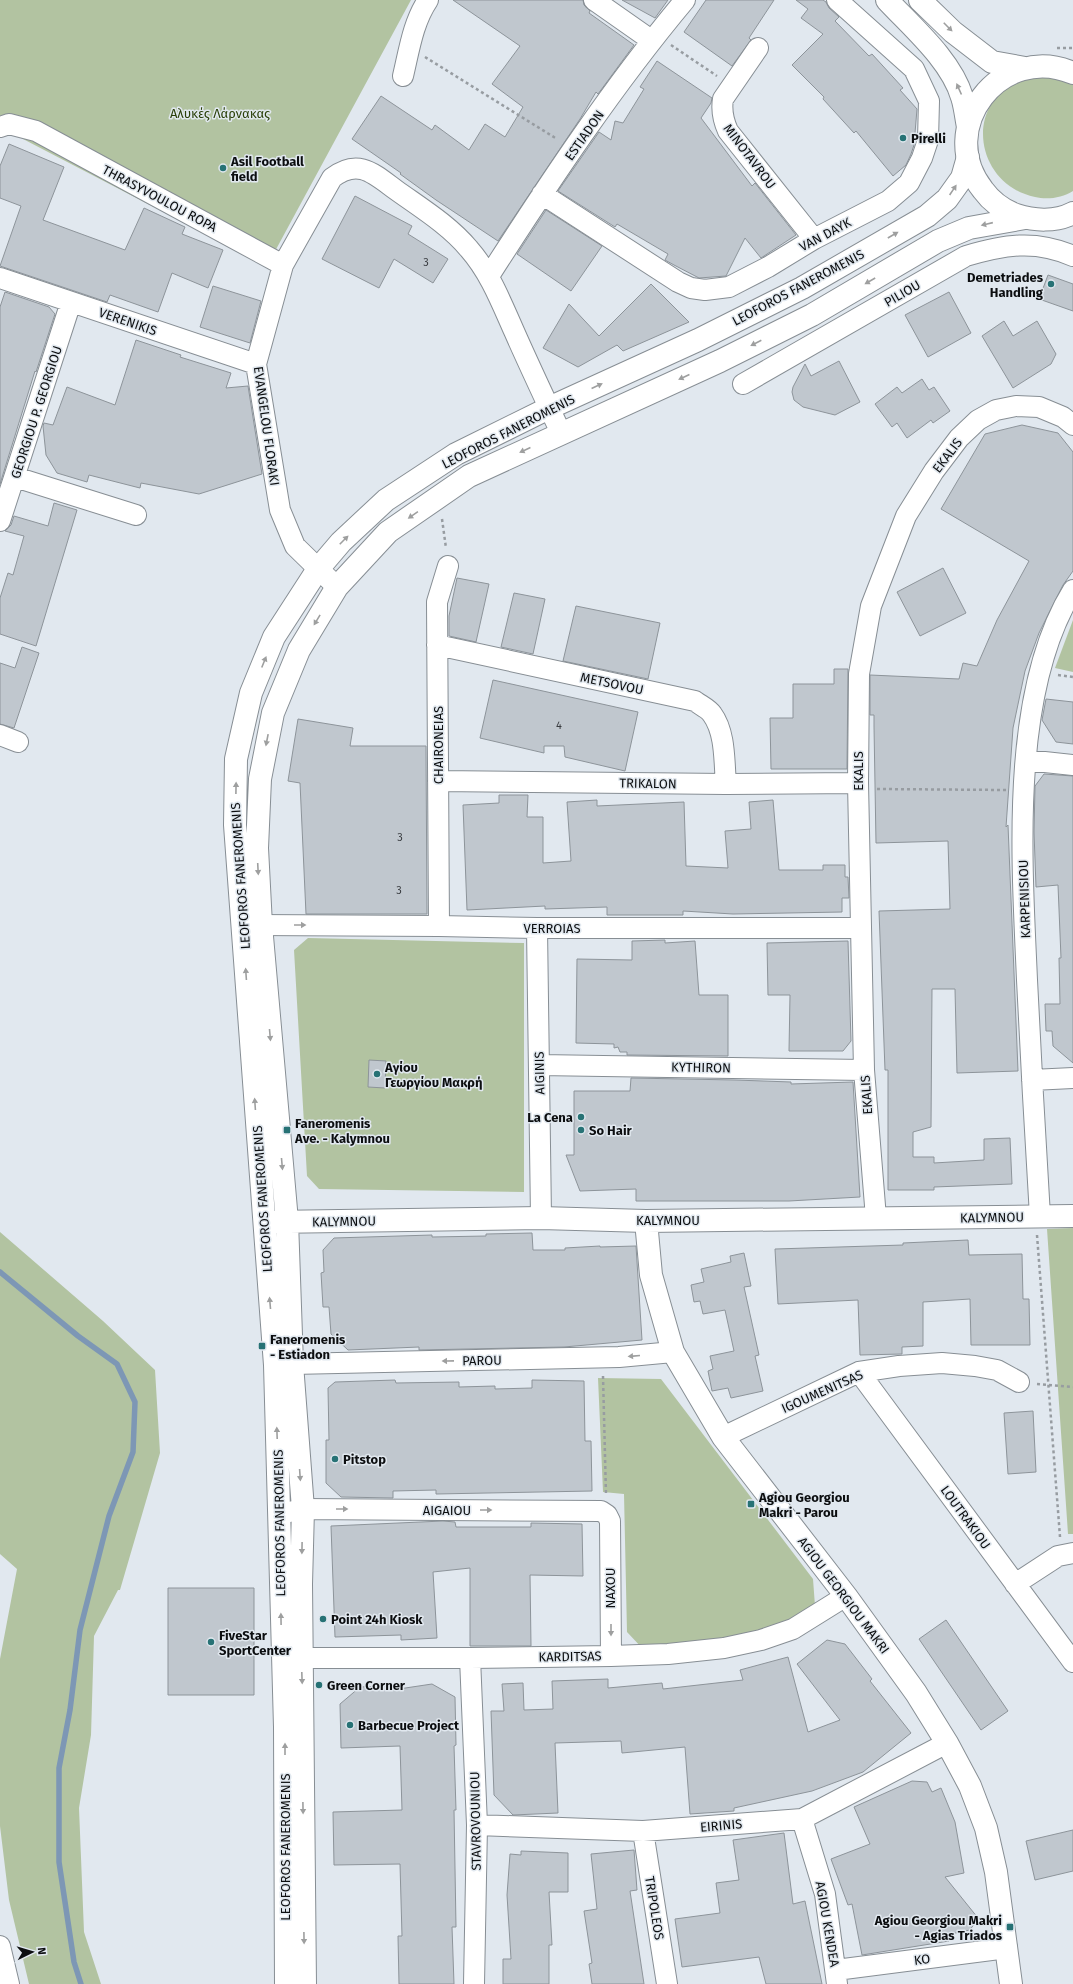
<svg xmlns="http://www.w3.org/2000/svg" width="1073" height="1984" font-family="'Fira Sans',sans-serif">
	<style>
		.green { fill: #b2c3a1 }
		.lines { fill: none; stroke-linecap: round; stroke-linejoin: round }
		.stream { stroke: #7d97b5; stroke-width: 5.5 }
		.building { fill: #c0c7ce; stroke: #8d949a }
		.street-casing { stroke: #878e94; stroke-width: 22 }
		.secondary-casing { stroke: #878e94; stroke-width: 24 }
		.primary-casing { stroke: #878e94; stroke-width: 24 }
		.path { stroke: #979ca1; stroke-width: 2.5; stroke-dasharray: 3 3; stroke-linecap: butt }
		.street { stroke: #fff; stroke-width: 20 }
		.secondary { stroke: #fff; stroke-width: 22 }
		.primary { stroke: #fff; stroke-width: 22 }
		.oneway { fill: #9e9f9f }
		.poi-dot { fill: #277275; stroke: #e1e8ef; stroke-width: 1.5 }
		.labels { text-anchor: middle; stroke-width: 3; stroke-linejoin: round; paint-order: stroke }
		.number-label { font-size: 11px; fill: #393c40 }
		.park-label { font-size: 13px; fill: #2a4009; stroke: #e1e8ef }
		.street-label { font-size: 13px; fill: #0c0e10; stroke: #e1e8ef }
		.poi-label { font-size: 13px; font-weight: bold; fill: #0c0e10; stroke: #e1e8ef; text-anchor: start }
	</style>
	<rect width="100%" height="100%" fill="#e1e8ef"/>
	<!-- green -->
	<path class="green" d="M0,0H411L267,266L0,127Z
		M1048,76L1064,79L1073,84V191C1062,198 1047,200 1035,197C976,185 963,105 1018,82C1028,78 1038,77 1048,76Z
		M1073,620V672L1055,668Z
		M308,938L524,943V1192L319,1189L307,1176L294,950Z
		M1073,1228V1534H1068L1047,1229Z
		M0,1232L103,1321L155,1370L160,1453L120,1590H118L94,1636L91,1735L79,1808L84,1932L101,1984H29L9,1900L0,1826V1659L17,1569L0,1554Z
		M598,1378L661,1379L813,1579L815,1606L783,1626L722,1641L643,1649L627,1632L624,1494L603,1492Z"/>
	<g class="lines">
		<!-- stream -->
		<path class="stream" d="M0,1272L78,1336L117,1364L135,1402L133,1452L109,1516L80,1630L70,1710L59,1768V1862L74,1962L81,1984"/>
	</g>
	<!-- building -->
	<path class="building" d="M453,0H583L584,5L590,11L589,13L634,45L598,94L596,92L580,119L498,241L436,200L400,174L401,173L352,139L381,96L432,130L435,125L469,150L485,124L505,137L523,107L492,84L520,46Z
		M622,0H668L655,18Z
		M706,0H774L749,38L751,40L732,66L684,32Z
		M796,0H823L826,2L829,8L839,17L835,21L869,56L872,54L903,88L900,90L917,109L914,145L911,154L906,165L893,176L856,131L854,133L823,99L824,97L792,65L823,34L801,18L808,9Z
		M657,61L712,98L711,103L701,118L752,186L755,183L796,235L761,258L745,238L726,276L699,278L674,265L665,260L668,254L617,224L615,227L558,191L599,132L611,140L615,121L623,123L644,89L640,87Z
		M9,144L64,167L43,220L125,250L144,208L185,227L182,234L223,250L208,288L172,273L158,312L110,295L107,302L0,266L21,206L0,198V166Z
		M355,196L412,226L408,234L448,259L433,283L394,259L379,288L322,259Z
		M546,210L602,246L571,291L517,254Z
		M1048,275L1073,284V311L1039,299Z
		M651,284L689,322L623,351L617,345L578,367L543,348L569,304L599,336Z
		M213,286L261,301L250,343L200,327Z
		M5,292L49,307L55,314L36,372L35,371L0,484V307Z
		M949,292L971,333L928,357L905,315Z
		M1004,321L1013,336L1037,321L1056,354L1051,364L1013,388L982,336Z
		M136,340L181,355L180,357L231,373L226,388L248,386L262,474L199,494L141,483L140,488L89,475L87,482L57,473L46,455L43,426L44,423L53,425L67,387L115,405Z
		M839,361L860,402L835,415L803,407L794,400L792,392L793,387L805,364L811,376Z
		M922,379L929,390L934,387L950,411L933,423L931,420L907,438L897,423L892,427L875,404L897,387L902,393Z
		M1022,425L1058,433L1073,452V571L1063,585L1039,633L1025,671L1013,728L1006,827L1008,825L1018,1071L957,1073L955,989H932L931,1127L913,1132V1157H934V1163L984,1160V1139L1010,1138L1012,1184L934,1187V1190H888V1070H885L879,911L950,909L948,841L876,843L874,726V715H870V675L959,679L963,663L977,666L997,620L1029,561L941,509L985,434Z
		M54,503L77,510L36,646L0,634V598L8,573L13,575L24,536L5,531L11,525L14,516L48,526Z
		M943,568L966,613L920,636L897,592Z
		M457,578L489,584L476,642L449,636V616Z
		M514,593L545,599L533,654L501,647Z
		M576,606L660,623L648,679L563,661Z
		M22,647L39,653L14,728L0,724V663L15,668Z
		M834,669H848L847,769H771L770,718H793V684H834Z
		M493,680L638,712L625,771L565,757L564,746H544V753L480,738Z
		M1046,699L1073,702V744L1056,742L1042,720Z
		M298,719L353,728L350,746H426L427,914H306L300,783L288,781Z
		M1044,774L1073,776V1063L1053,1046L1052,1031H1046L1045,1004H1060L1059,958H1061L1058,885L1036,887L1034,832L1035,786Z
		M499,795H528L527,817H543V863L571,861L567,802L597,800V806L684,802L686,866L728,868L725,831L751,829L749,802L773,800L779,870H823V865H845V877H848L849,898H842V912L733,914L683,911V915H607V907L545,909V906L467,910L463,805L499,803Z
		M665,940V943L695,941L699,995H728V1056L627,1055V1052H620L618,1047L614,1048V1044L576,1043L577,959L632,960V941Z
		M848,941L851,1041L843,1051H789L790,995H768L767,943Z
		M369,1060L386,1061L385,1088L368,1087Z
		M631,1078L735,1080L791,1082V1084L853,1082L860,1197L789,1201H636V1189L580,1191L566,1155H574V1091H630Z
		M532,1233L533,1250H565V1248L600,1246V1247L636,1246L642,1340L564,1347L419,1350V1347L348,1350L331,1334L329,1307H323L321,1273L324,1272L323,1250L334,1238L432,1235V1237L486,1236V1234Z
		M968,1240L969,1255L1022,1254L1023,1299H1029L1030,1345H971L970,1299L923,1302V1346L902,1347V1354L860,1355L858,1300L778,1304L775,1249L903,1245V1243Z
		M744,1253L751,1286L744,1287L759,1355L755,1356L763,1391L731,1398L728,1388L712,1391L708,1371L713,1369L710,1356L734,1351L725,1310L703,1314L700,1301L694,1302L691,1285L704,1282L701,1269L731,1262L730,1256Z
		M395,1380L396,1383L459,1382V1387L495,1386V1389L532,1388V1380L584,1381L585,1441H591L592,1491L436,1494V1490L393,1491V1498L341,1497L326,1483V1440H329L328,1388L335,1382Z
		M1033,1411L1036,1472L1008,1474L1004,1413Z
		M443,1521L455,1522L456,1527H531V1523L582,1524L583,1576L530,1575L531,1646H470V1568L433,1572L437,1638L401,1640V1635L335,1637L331,1526Z
		M168,1588H254V1695H168Z
		M946,1620L1008,1711L981,1730L919,1639Z
		M827,1640L845,1644L872,1679L870,1681L911,1733L863,1772L812,1791L734,1808V1811L690,1814L685,1747L622,1753L621,1741L555,1743L558,1813L513,1815L494,1795L491,1711H504L502,1684L523,1683L524,1710L553,1709L552,1681L608,1679V1688L662,1683L663,1689L743,1680L740,1670L788,1657L808,1732L840,1720L797,1664Z
		M432,1684L455,1697L456,1745L454,1746L456,1810H454L456,1927H452L454,1984H399L398,1936H402L400,1864L334,1865L333,1812L402,1810L400,1746L341,1748L340,1704L360,1687L392,1686V1690Z
		M912,1781L927,1782L932,1792L941,1788L955,1822L964,1873L945,1877L978,1918L970,1930L951,1934L949,1941L862,1955L852,1904L848,1905L831,1859L870,1844L854,1807Z
		M1073,1830V1871L1035,1880L1026,1841Z
		M784,1833L793,1904L805,1901L822,1984H766L759,1957L682,1967L675,1919L720,1913L716,1883L739,1880L733,1840Z
		M634,1850L637,1890L630,1891L644,1984H592L589,1964L592,1963L584,1911L597,1909L591,1854Z
		M521,1851L568,1853V1892H549L552,1945H549V1984H503V1959H511L507,1895L510,1854L521,1855Z"/>
	<g class="lines">
		<!-- street casing -->
		<g class="street-casing">
			<path id="street" d="M594,0L651,40
				M758,48L723,99C721,111 723,120 728,131L814,239
				M403,76C409,51 413,22 428,0
				M0,127L9,124L36,131L283,265
				M542,194L678,282L691,288L705,290L729,287L768,267L814,239L888,201L909,183L922,158L928,140L929,101L914,69L837,0
				M489,276C550,181 613,86 685,0
				M0,278L256,364
				M743,384L966,256C1004,245 1035,239 1073,256
				M15,477L136,515
				M0,521L71,302
				M337,587L295,546L280,510L256,364L283,265L332,178C358,158 373,173 396,190C421,208 449,225 469,249C490,273 501,302 514,331C529,365 545,399 561,433
				M437,645L695,701C700,705 709,709 712,714C726,733 724,763 726,784
				M0,735L18,742
				M1026,760L1073,765
				M438,781L726,784L858,783
				M245,925L439,926L537,928H861
				M439,926L437,602L448,566
				M537,928L541,1218
				M539,1065L864,1070
				M1032,1080L1073,1078
				M1040,1216C1035,1137 1031,1059 1027,980C1022,863 1009,693 1073,590
				M876,1218L864,1070L858,783L859,674L871,606L906,516L934,471L959,438L978,420L996,410L1016,406L1039,407L1063,417L1073,425
				M292,1364L619,1357L673,1352
				M859,1372L1073,1662
				M723,1437L859,1372L899,1366L942,1363L975,1366L997,1370L1019,1382
				M280,1514L303,1509L601,1511L607,1515L610,1521L611,1656
				M1015,1584L1058,1556L1073,1553
				M286,1658H470L611,1656L668,1654L724,1648L761,1640L793,1629L846,1596
				M470,1658L477,1825L474,1984
				M802,1819L825,1894L837,1984
				M477,1825L643,1831L802,1819L947,1743
				M643,1831L667,1984
				M0,1946L9,1984
				M836,1970L1007,1948"/>
		</g>
		<!-- secondary casing -->
		<g class="secondary-casing">
			<path id="secondary" d="M646,1221L651,1275L673,1352L723,1437L846,1596L916,1693L947,1743L970,1786L986,1828L996,1872L1011,1984
				M272,1222L541,1218L646,1221L1073,1216
				M286,1984L285,1727L275,1365L235,825L236,759L251,693L274,637L318,569L341,542L386,500L456,454L549,408L698,340L802,288L927,216L947,199L962,178L968,157
				M305,1984L301,1584L303,1509L292,1364L287,1221L261,925L257,848L260,779L273,713L299,650L337,587L388,532L469,476L720,361L812,315L938,241L969,228L1025,218"/>
		</g>
		<!-- primary casing -->
		<g class="primary-casing">
			<path id="primary" d="M887,0C912,27 951,60 962,97C965,106 966,117 968,127
				M920,0L953,32L992,62L1025,68
				M1073,73C1001,42 934,128 983,190C991,201 1003,210 1016,215C1034,221 1056,222 1073,213"/>
		</g>
		<!-- path -->
		<path class="path" d="M671,45L717,76
			M1057,48H1073
			M425,57L557,139
			M442,519L446,548
			M1058,675L1073,677
			M877,789L1006,790
			M1037,1235L1060,1537
			M603,1376L606,1495
			M1037,1384L1073,1387"/>
		<!-- street -->
		<use href="#street" class="street"/>
		<!-- secondary -->
		<use href="#secondary" class="secondary"/>
		<!-- primary -->
		<use href="#primary" class="primary"/>
	</g>
	<!-- one-way arrows -->
	<defs><path id="oneway-solid" d="M-6-.8H1V-3.2L6.5 0L1 3.2V.8H-6Z"/></defs>
	<g class="oneway">
		<use href="#oneway-solid" transform="translate(948 27) rotate(45)"/>
		<use href="#oneway-solid" transform="translate(959 89) rotate(-114)"/>
		<use href="#oneway-solid" transform="translate(953 190) rotate(-56)"/>
		<use href="#oneway-solid" transform="translate(987 224) rotate(167)"/>
		<use href="#oneway-solid" transform="translate(893 235) rotate(-30)"/>
		<use href="#oneway-solid" transform="translate(870 281) rotate(150)"/>
		<use href="#oneway-solid" transform="translate(756 343) rotate(153)"/>
		<use href="#oneway-solid" transform="translate(684 377) rotate(155)"/>
		<use href="#oneway-solid" transform="translate(597 386) rotate(-25)"/>
		<use href="#oneway-solid" transform="translate(525 450) rotate(155)"/>
		<use href="#oneway-solid" transform="translate(413 515) rotate(145)"/>
		<use href="#oneway-solid" transform="translate(344 540) rotate(-45)"/>
		<use href="#oneway-solid" transform="translate(317 620) rotate(121)"/>
		<use href="#oneway-solid" transform="translate(264 662) rotate(-68)"/>
		<use href="#oneway-solid" transform="translate(267 740) rotate(101)"/>
		<use href="#oneway-solid" transform="translate(236 788) rotate(-89)"/>
		<use href="#oneway-solid" transform="translate(258 869) rotate(87)"/>
		<use href="#oneway-solid" transform="translate(300 925)"/>
		<use href="#oneway-solid" transform="translate(246 974) rotate(-94)"/>
		<use href="#oneway-solid" transform="translate(270 1035) rotate(85)"/>
		<use href="#oneway-solid" transform="translate(255 1104) rotate(-94)"/>
		<use href="#oneway-solid" transform="translate(282 1164) rotate(85)"/>
		<use href="#oneway-solid" transform="translate(270 1303) rotate(-95)"/>
		<use href="#oneway-solid" transform="translate(634 1356) rotate(175)"/>
		<use href="#oneway-solid" transform="translate(448 1361) rotate(179)"/>
		<use href="#oneway-solid" transform="translate(277 1433) rotate(-92)"/>
		<use href="#oneway-solid" transform="translate(300 1475) rotate(86)"/>
		<use href="#oneway-solid" transform="translate(342 1509)"/>
		<use href="#oneway-solid" transform="translate(486 1510)"/>
		<use href="#oneway-solid" transform="translate(302 1548) rotate(91)"/>
		<use href="#oneway-solid" transform="translate(281 1619) rotate(-91)"/>
		<use href="#oneway-solid" transform="translate(611 1630) rotate(90)"/>
		<use href="#oneway-solid" transform="translate(302 1678) rotate(88)"/>
		<use href="#oneway-solid" transform="translate(285 1749) rotate(-90)"/>
		<use href="#oneway-solid" transform="translate(303 1808) rotate(89)"/>
		<use href="#oneway-solid" transform="translate(304 1938) rotate(89)"/>
	</g>
	<!-- markers -->
	<g class="poi-dot">
		<circle cx="903" cy="138" r="4"/>
		<circle cx="223" cy="168" r="4"/>
		<circle cx="1051" cy="284" r="4"/>
		<circle cx="377" cy="1074" r="4"/>
		<circle cx="581" cy="1117" r="4"/>
		<rect x="283" y="1126" width="8" height="8" rx="2"/>
		<circle cx="581" cy="1130" r="4"/>
		<rect x="258" y="1342" width="8" height="8" rx="2"/>
		<circle cx="335" cy="1459" r="4"/>
		<rect x="747" y="1500" width="8" height="8" rx="2"/>
		<circle cx="323" cy="1619" r="4"/>
		<circle cx="211" cy="1642" r="4"/>
		<circle cx="319" cy="1685" r="4"/>
		<circle cx="350" cy="1725" r="4"/>
		<rect x="1006" y="1923" width="8" height="8" rx="2"/>
	</g>
	<g class="labels">
		<!-- number labels -->
		<g class="number-label">
			<text x="426" y="266">3</text>
			<text x="559" y="729">4</text>
			<text x="400" y="841">3</text>
			<text x="399" y="894">3</text>
		</g>
		<!-- park labels -->
		<g class="park-label">
			<text x="220" y="118">Αλυκές Λάρνακας</text>
		</g>
		<!-- street labels -->
		<g class="street-label">
			<text transform="translate(584 135) rotate(-55)" y="5">ESTIADON</text>
			<text transform="translate(750 156) rotate(53)" y="5">MINOTAVROU</text>
			<text transform="translate(160 198) rotate(28)" y="5">THRASYVOULOU ROPA</text>
			<text transform="translate(825 234) rotate(-28)" y="5">VAN DAYK</text>
			<text transform="translate(798 287) rotate(-28)" y="5">LEOFOROS FANEROMENIS</text>
			<text transform="translate(902 293) rotate(-30)" y="5">PILIOU</text>
			<text transform="translate(128 321) rotate(19)" y="5">VERENIKIS</text>
			<text transform="translate(36 412) rotate(-72)" y="5">GEORGIOU P. GEORGIOU</text>
			<text transform="translate(267 426) rotate(82)" y="5">EVANGELOU FLORAKI</text>
			<text transform="translate(508 431) rotate(-27)" y="5">LEOFOROS FANEROMENIS</text>
			<text transform="translate(947 455) rotate(-53)" y="5">EKALIS</text>
			<text transform="translate(612 683) rotate(12)" y="5">METSOVOU</text>
			<text transform="translate(438 745) rotate(-90)" y="5">CHAIRONEIAS</text>
			<text transform="translate(858 771) rotate(-90)" y="5">EKALIS</text>
			<text transform="translate(648 783) rotate(1)" y="5">TRIKALON</text>
			<text transform="translate(240 876) rotate(-94)" y="5">LEOFOROS FANEROMENIS</text>
			<text transform="translate(1024 899) rotate(-92)" y="5">KARPENISIOU</text>
			<text x="552" y="933">VERROIAS</text>
			<text transform="translate(701 1067) rotate(1)" y="5">KYTHIRON</text>
			<text transform="translate(539 1073) rotate(-91)" y="5">AIGINIS</text>
			<text transform="translate(866 1095) rotate(-94)" y="5">EKALIS</text>
			<text transform="translate(262 1199) rotate(-94)" y="5">LEOFOROS FANEROMENIS</text>
			<text transform="translate(992 1217) rotate(-1)" y="5">KALYMNOU</text>
			<text x="668" y="1225">KALYMNOU</text>
			<text transform="translate(344 1221) rotate(-1)" y="5">KALYMNOU</text>
			<text transform="translate(482 1360) rotate(-1)" y="5">PAROU</text>
			<text transform="translate(822 1391) rotate(-24)" y="5">IGOUMENITSAS</text>
			<text x="447" y="1515">AIGAIOU</text>
			<text transform="translate(966 1517) rotate(54)" y="5">LOUTRAKIOU</text>
			<text transform="translate(279 1523) rotate(-91)" y="5">LEOFOROS FANEROMENIS</text>
			<text transform="translate(610 1588) rotate(-90)" y="5">NAXOU</text>
			<text transform="translate(844 1595) rotate(53)" y="5">AGIOU GEORGIOU MAKRI</text>
			<text transform="translate(570 1656) rotate(-1)" y="5">KARDITSAS</text>
			<text transform="translate(475 1821) rotate(-91)" y="5">STAVROVOUNIOU</text>
			<text transform="translate(721 1825) rotate(-5)" y="5">EIRINIS</text>
			<text transform="translate(285 1847) rotate(-90)" y="5">LEOFOROS FANEROMENIS</text>
			<text transform="translate(655 1908) rotate(81)" y="5">TRIPOLEOS</text>
			<text transform="translate(828 1924) rotate(80)" y="5">AGIOU KENDEA</text>
			<text transform="translate(922 1959) rotate(-7)" y="5">KO</text>
		</g>
		<!-- poi labels -->
		<g class="poi-label">
			<text x="911" y="143">Pirelli</text>
			<text x="231" y="166">Asil Football<tspan x="231" dy="15">field</tspan></text>
			<text x="1043" y="282" text-anchor="end">Demetriades<tspan x="1043" dy="15">Handling</tspan></text>
			<text x="385" y="1072">Αγίου<tspan x="385" dy="15">Γεωργίου Μακρή</tspan></text>
			<text x="573" y="1122" text-anchor="end">La Cena</text>
			<text x="295" y="1128">Faneromenis<tspan x="295" dy="15">Ave. - Kalymnou</tspan></text>
			<text x="589" y="1135">So Hair</text>
			<text x="270" y="1344">Faneromenis<tspan x="270" dy="15">- Estiadon</tspan></text>
			<text x="343" y="1464">Pitstop</text>
			<text x="759" y="1502">Agiou Georgiou<tspan x="759" dy="15">Makri - Parou</tspan></text>
			<text x="331" y="1624">Point 24h Kiosk</text>
			<text x="219" y="1640">FiveStar<tspan x="219" dy="15">SportCenter</tspan></text>
			<text x="327" y="1690">Green Corner</text>
			<text x="358" y="1730">Barbecue Project</text>
			<text x="1002" y="1925" text-anchor="end">Agiou Georgiou Makri<tspan x="1002" dy="15">- Agias Triados</tspan></text>
		</g>
	</g>
	<!-- north arrow -->
	<g transform="translate(32 1952) rotate(85)" stroke="#e1e8ef" stroke-width="3" paint-order="stroke">
	<path d="M0-3L7 15L0 10L-7 15Z" fill="#0c0e10"/>
	<text y="-6" font-size="11" font-weight="bold" text-anchor="middle" fill="#0c0e10">N</text>
	</g>
</svg>
